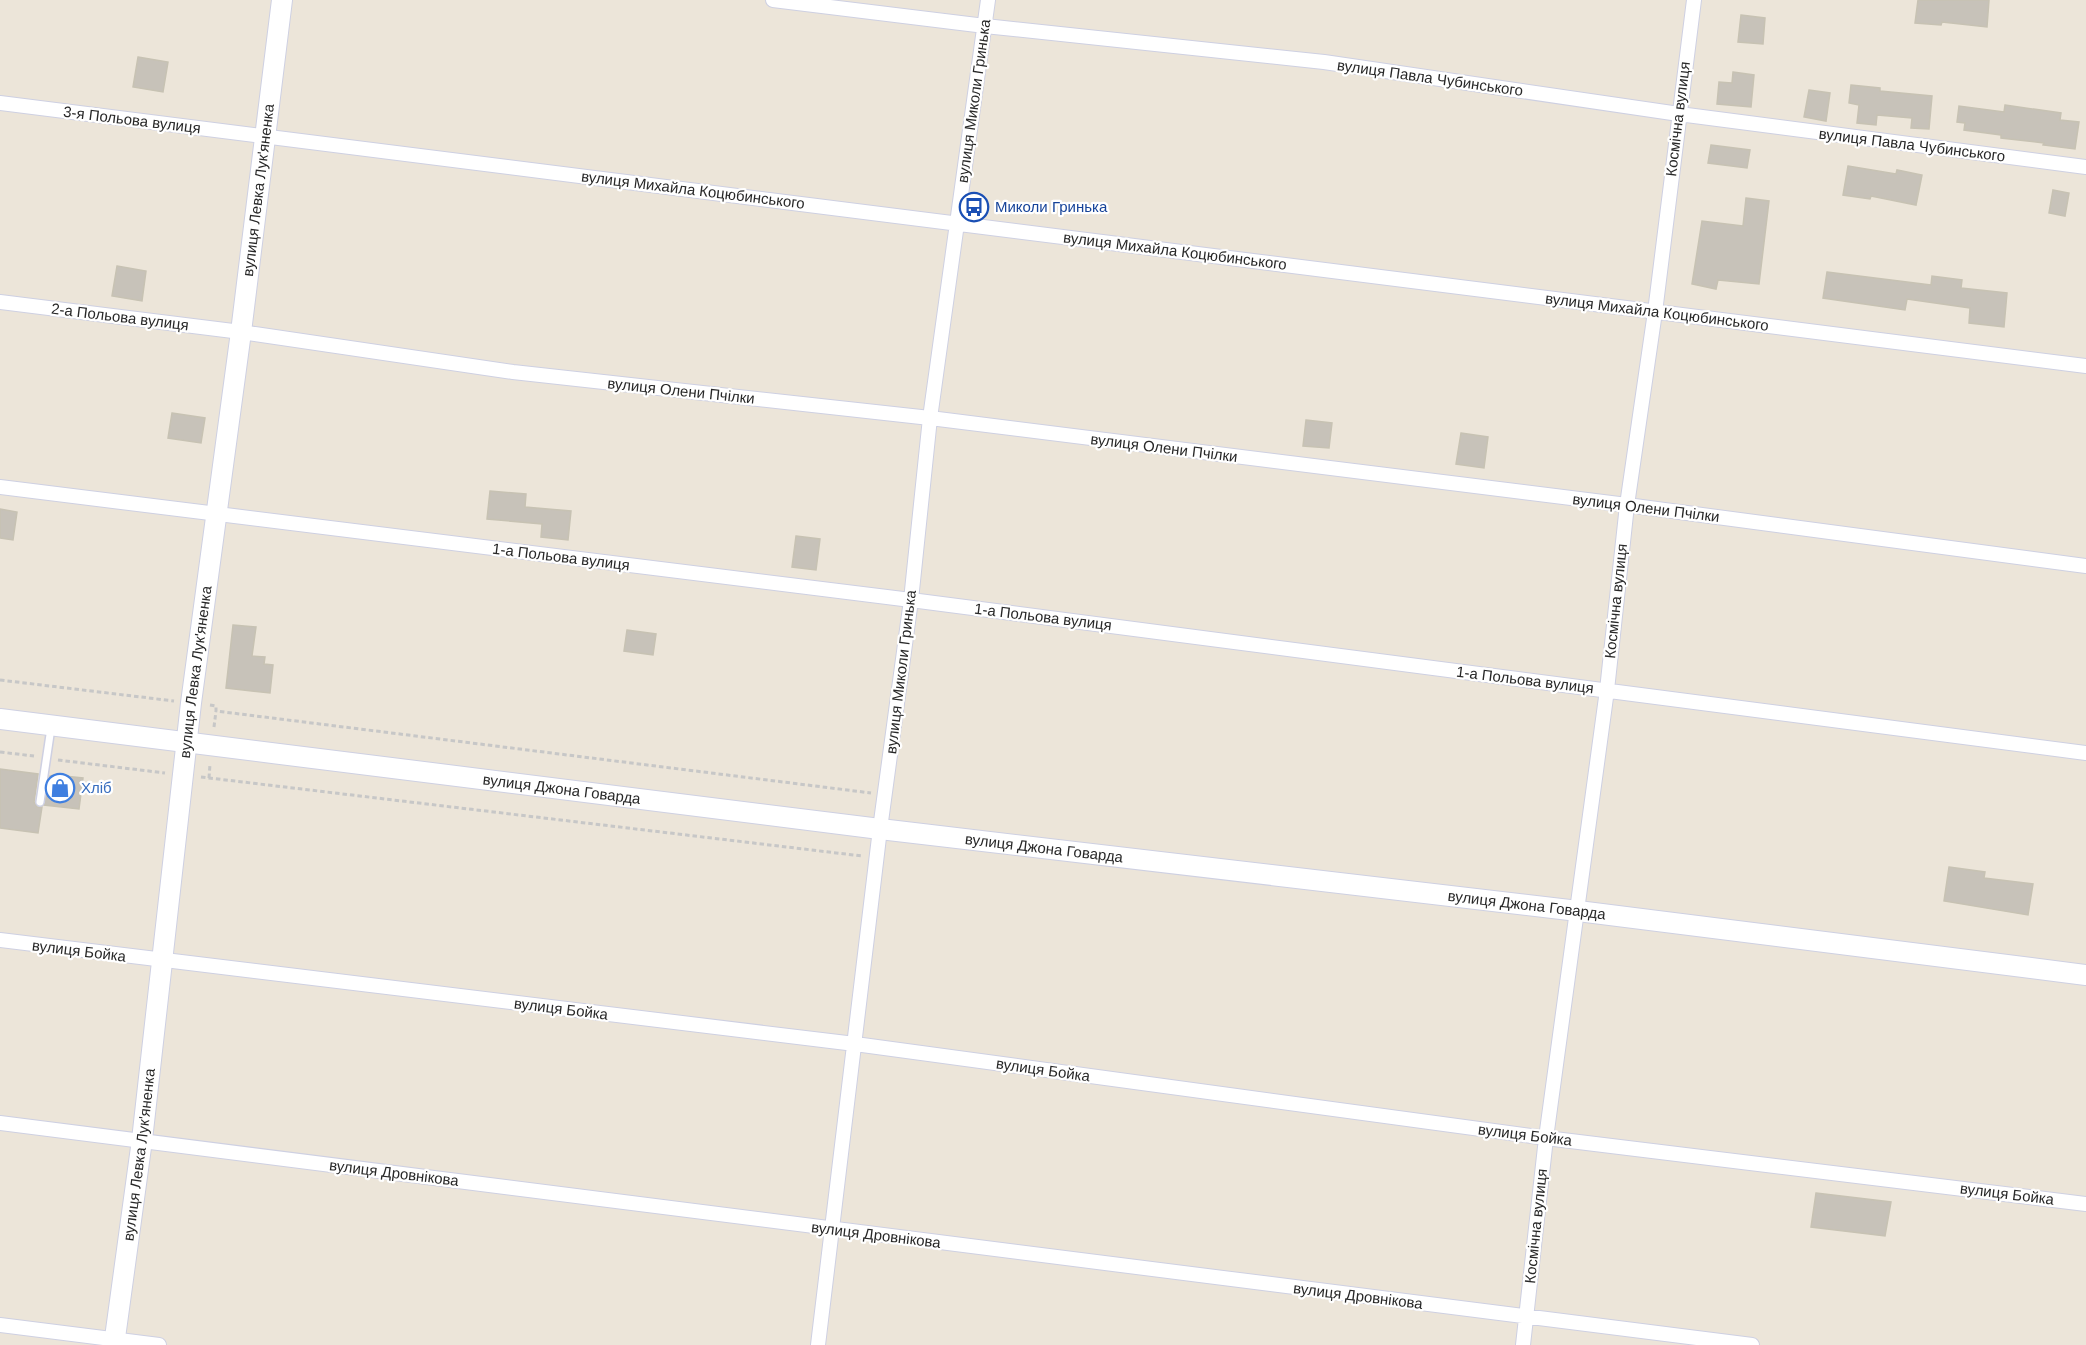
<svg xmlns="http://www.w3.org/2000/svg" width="2086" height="1345" font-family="Helvetica,sans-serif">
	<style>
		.building { fill: #c7c2b9; stroke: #c7c2b3; stroke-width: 1.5 }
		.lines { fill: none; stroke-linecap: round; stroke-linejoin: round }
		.lane-casing { stroke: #ced0e2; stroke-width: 10 }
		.street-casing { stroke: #ced0e2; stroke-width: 16 }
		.secondary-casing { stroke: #ced0e2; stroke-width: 22 }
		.path { stroke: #c7c7c7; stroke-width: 3; stroke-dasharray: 4.5 3; stroke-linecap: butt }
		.lane { stroke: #fff; stroke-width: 7 }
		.street { stroke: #fff; stroke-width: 14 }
		.secondary { stroke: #fff; stroke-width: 20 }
		.labels { text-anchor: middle; stroke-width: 4.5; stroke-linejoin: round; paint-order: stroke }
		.street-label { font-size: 15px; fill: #282828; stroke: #fff }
		.transit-label { font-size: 15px; fill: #164399; stroke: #fff; text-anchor: start }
		.shop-label { font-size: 15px; fill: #366cbe; stroke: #fff; text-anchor: start }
	</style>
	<rect width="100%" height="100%" fill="#ece5d9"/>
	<!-- building -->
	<path class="building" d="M1918,0H1989L1987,27L1942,22L1941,25L1915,23Z
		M1741,15L1765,18L1763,44L1738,42Z
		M138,57L168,62L163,92L133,87Z
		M1733,72L1754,75L1751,107L1717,104L1719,82L1732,83Z
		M1851,85L1880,88V91L1932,96L1929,129L1911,128L1912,118L1877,115L1876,125L1857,123L1859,105L1849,103Z
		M1809,90L1830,93L1826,121L1804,117Z
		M2005,105L2061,113L2060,120L2079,122L2075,149L2043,145L2044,143L2001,138V135L1964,130L1965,123L1957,122L1959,106L2004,112Z
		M1711,145L1750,150L1747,168L1708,163Z
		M1848,166L1896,174L1897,170L1922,175L1916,205L1871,196L1870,199L1843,195Z
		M2053,190L2069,193L2065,216L2049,213Z
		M1746,198L1769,201L1759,284L1718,280L1716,289L1692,284L1702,221L1743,226Z
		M117,266L146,271L142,301L112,296Z
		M1827,272L1931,285L1932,276L1962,280L1961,288L2007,293L2004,327L1969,323L1970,308L1907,299L1905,310L1823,298Z
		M172,413L205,418L201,443L168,438Z
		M1306,420L1332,423L1329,448L1303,446Z
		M1461,433L1488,437L1484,468L1456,464Z
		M490,491L526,494L525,507L571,511L568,540L541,537L542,524L487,519Z
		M0,509L17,512L13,540L0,538Z
		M796,536L820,539L816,570L792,567Z
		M233,625L256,627L252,656L265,657L264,664L273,665L270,693L226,688Z
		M627,630L656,634L653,655L624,651Z
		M0,769L38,774L34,802L37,807H42L38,833L0,828Z
		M54,775L83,778L79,809L44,805L50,776Z
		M1949,867L1985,872L1984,878L2033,884L2028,915L1944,901Z
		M1816,1193L1891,1202L1885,1236L1811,1227Z"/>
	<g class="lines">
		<!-- lane casing -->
		<g class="lane-casing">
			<path id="lane" d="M40,802L51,728"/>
		</g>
		<!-- street casing -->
		<g class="street-casing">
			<path id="street" d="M773,0L985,26L1324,62L1679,114L2086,167
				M0,103L2086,366
				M0,302L241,332L513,372L930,418L1627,505L2086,566
				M0,487L911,600L2086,753
				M0,940L855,1044L1546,1138L2086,1204
				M0,1123L1752,1345
				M0,1325L159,1345
				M818,1345L880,829L911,600L930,418L988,0
				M1523,1345L1546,1138L1607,690L1627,505L1655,312L1694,0"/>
		</g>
		<!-- secondary casing -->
		<g class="secondary-casing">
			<g id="secondary">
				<path id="s1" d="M0,719L880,829L1578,911L2086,975"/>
				<path id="s2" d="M114,1345L142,1140L191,703L241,332L282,0"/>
			</g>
		</g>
		<!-- path -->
		<path class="path" d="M0,680L174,701
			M210,705L216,706V711L871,793
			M214,727L216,711
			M0,752L34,756
			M58,760L165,773
			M201,777L862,856
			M209,778L210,764"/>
		<!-- lane -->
		<use href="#lane" class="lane"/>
		<!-- street -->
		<use href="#street" class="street"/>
		<!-- secondary -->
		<use href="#secondary" class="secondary"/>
	</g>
	<!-- icons -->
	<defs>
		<g id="bus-ring" transform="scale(1.5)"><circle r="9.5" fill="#fff" stroke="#1a4fb4" stroke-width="1.5"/><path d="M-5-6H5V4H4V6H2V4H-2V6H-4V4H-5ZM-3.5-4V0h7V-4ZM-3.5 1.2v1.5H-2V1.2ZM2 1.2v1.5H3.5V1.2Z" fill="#1a4fb4"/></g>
		<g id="shop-ring" transform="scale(1.5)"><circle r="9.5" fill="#fff" stroke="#3f7fe0" stroke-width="1.5"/><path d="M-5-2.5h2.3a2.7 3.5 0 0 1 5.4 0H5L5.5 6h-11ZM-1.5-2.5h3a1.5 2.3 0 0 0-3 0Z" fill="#3f7fe0"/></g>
	</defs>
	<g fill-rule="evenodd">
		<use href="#bus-ring" x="974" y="207"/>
		<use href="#shop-ring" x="60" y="788"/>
	</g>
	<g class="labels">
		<!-- street labels -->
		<g class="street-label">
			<text transform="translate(1430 78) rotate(8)" y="5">вулиця Павла Чубинського</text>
			<text transform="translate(974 101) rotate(-82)" y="5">вулиця Миколи Гринька</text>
			<text transform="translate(1678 119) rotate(-83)" y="5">Космічна вулиця</text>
			<text transform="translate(132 120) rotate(7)" y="5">3-я Польова вулиця</text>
			<text transform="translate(1912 145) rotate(7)" y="5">вулиця Павла Чубинського</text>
			<text dy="5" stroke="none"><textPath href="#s2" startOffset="1164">вулиця Левка Лук'яненка</textPath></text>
			<text transform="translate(693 190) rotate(7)" y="5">вулиця Михайла Коцюбинського</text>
			<text transform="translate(1175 251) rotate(7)" y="5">вулиця Михайла Коцюбинського</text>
			<text transform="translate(1657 312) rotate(7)" y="5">вулиця Михайла Коцюбинського</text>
			<text transform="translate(120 317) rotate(7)" y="5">2-а Польова вулиця</text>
			<text transform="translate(681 391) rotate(6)" y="5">вулиця Олени Пчілки</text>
			<text transform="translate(1164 448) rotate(7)" y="5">вулиця Олени Пчілки</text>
			<text transform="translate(1646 508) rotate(7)" y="5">вулиця Олени Пчілки</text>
			<text transform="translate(561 557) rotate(7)" y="5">1-а Польова вулиця</text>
			<text transform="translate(1616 601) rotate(-84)" y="5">Космічна вулиця</text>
			<text transform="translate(1043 617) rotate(7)" y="5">1-а Польова вулиця</text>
			<text dy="5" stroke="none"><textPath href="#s2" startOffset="678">вулиця Левка Лук'яненка</textPath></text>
			<text transform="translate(901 672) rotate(-83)" y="5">вулиця Миколи Гринька</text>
			<text transform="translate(1525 680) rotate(7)" y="5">1-а Польова вулиця</text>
			<text dy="5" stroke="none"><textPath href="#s1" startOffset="566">вулиця Джона Говарда</textPath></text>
			<text dy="5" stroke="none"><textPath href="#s1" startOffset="1052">вулиця Джона Говарда</textPath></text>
			<text dy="5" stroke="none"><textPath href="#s1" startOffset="1538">вулиця Джона Говарда</textPath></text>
			<text transform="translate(79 951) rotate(7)" y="5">вулиця Бойка</text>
			<text transform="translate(561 1009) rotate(7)" y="5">вулиця Бойка</text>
			<text transform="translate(1043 1070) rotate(8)" y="5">вулиця Бойка</text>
			<text transform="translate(1525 1135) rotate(7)" y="5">вулиця Бойка</text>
			<text dy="5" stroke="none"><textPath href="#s2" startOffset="192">вулиця Левка Лук'яненка</textPath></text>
			<text transform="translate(394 1173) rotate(7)" y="5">вулиця Дровнікова</text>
			<text transform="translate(2007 1194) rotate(7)" y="5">вулиця Бойка</text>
			<text transform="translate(1536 1226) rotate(-84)" y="5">Космічна вулиця</text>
			<text transform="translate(876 1235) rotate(7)" y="5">вулиця Дровнікова</text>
			<text transform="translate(1358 1296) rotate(7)" y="5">вулиця Дровнікова</text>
		</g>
		<!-- transit labels -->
		<g class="transit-label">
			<text x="995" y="212">Миколи Гринька</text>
		</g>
		<!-- shop labels -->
		<g class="shop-label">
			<text x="81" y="793">Хліб</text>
		</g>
	</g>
</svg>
